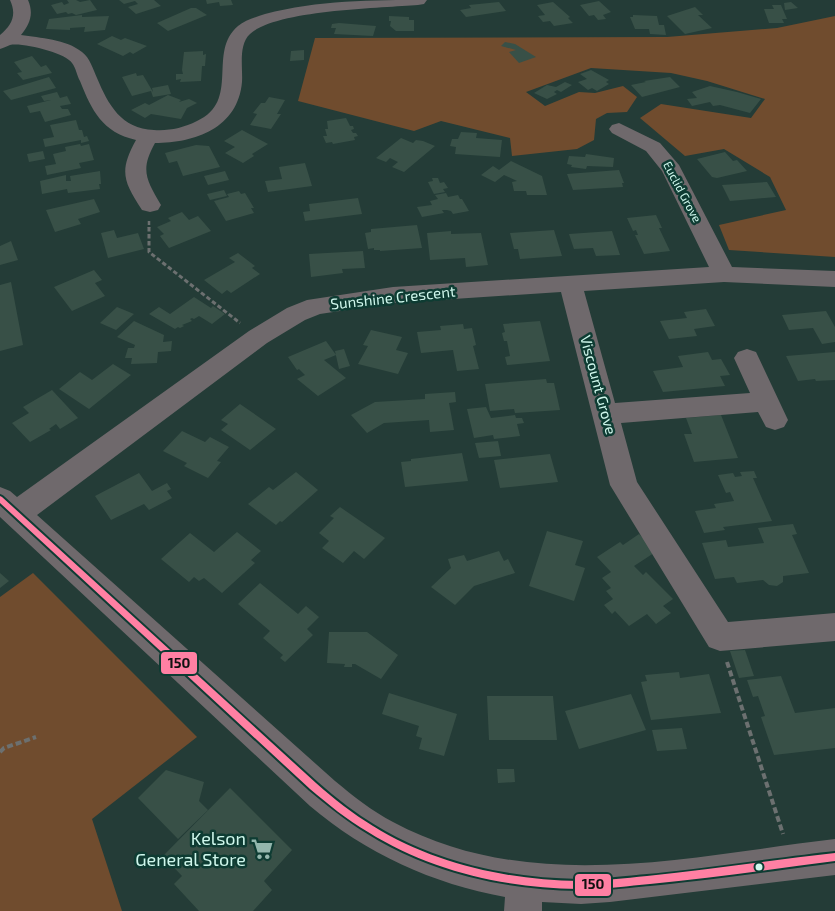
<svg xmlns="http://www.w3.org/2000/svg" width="835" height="911" font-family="'Exo 2',sans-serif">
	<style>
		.green { fill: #704c2e }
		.building { fill: #385047 }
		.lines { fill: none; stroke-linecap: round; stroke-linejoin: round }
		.path-far2 { stroke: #6c7070; stroke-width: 2.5; stroke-dasharray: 4 2; stroke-linecap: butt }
		.path-far1 { stroke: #6c7070; stroke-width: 3; stroke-dasharray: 4.5 2.5; stroke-linecap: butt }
		.path { stroke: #6c7070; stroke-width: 4; stroke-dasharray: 6 3; stroke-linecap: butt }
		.minor { fill: #6f696c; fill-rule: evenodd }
		.bus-1-casing { stroke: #0e3c33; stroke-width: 4 }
		.bus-1 { fill: #ff80a3; fill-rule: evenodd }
		.bus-dot { fill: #cff7ec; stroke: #0e3c33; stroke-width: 2 }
		.labels { text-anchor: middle; stroke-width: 5; stroke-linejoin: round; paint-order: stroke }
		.far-street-label { font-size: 12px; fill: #cff7ec; stroke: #0e3c33 }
		.street-label { font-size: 15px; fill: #cff7ec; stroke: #0e3c33 }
		.near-poi-label { font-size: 18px; fill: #cff7ec; stroke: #0e3c33; text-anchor: end }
		.line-badge { stroke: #0e3c33; stroke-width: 2 }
		.pale-badge-label { font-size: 14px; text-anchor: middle; font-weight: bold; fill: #111 }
	</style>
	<rect width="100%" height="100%" fill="#243c37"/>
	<!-- green -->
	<path class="green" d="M835,16V257L729,250L719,225L786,210L770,177L724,149L685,156L640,118L661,104L751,118L765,99L707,81L671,73L591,68L526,92L545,106L579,92L595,93L623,86L637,97L627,112L607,113L596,119L594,140L577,149L512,156L510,138L441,121L414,131L298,101L315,38L667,37L777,28Z
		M33,573L197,737L92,819L122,911H0V597Z"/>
	<!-- building -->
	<path class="building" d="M67,0H76L80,2L90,0L97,10L76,15L72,13L68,14L66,12L57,14L51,5L62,2L64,5L69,3Z
		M119,0H154L161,6L136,14L128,7L138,4L135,1L124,4Z
		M206,0H231L233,5L220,6L219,2L207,4Z
		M599,1L611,12L603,15L606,19L598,20L594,15L589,16L580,5Z
		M499,2L506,11L466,17L460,10L471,8L469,5Z
		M553,2L570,17L568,18L573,23L554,26L550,21L543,22L538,16L545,15L537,5Z
		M791,2L798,8L785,10L784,3Z
		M772,5H781L787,19H782L784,23H769L764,9H774Z
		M695,7L703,15H698L712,28L685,34L667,16Z
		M191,8H196L207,15L168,31L157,23Z
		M82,15V17L109,16L105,30L84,32L85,27L70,28V30L46,29L49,19Z
		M633,15L657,16L659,25H664L666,35L650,34L649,29H635L630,17H633Z
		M389,16L409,17V20H414V31H396L390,26L391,21H389Z
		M339,23L376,26L373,36L334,34L336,28H331L332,24Z
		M112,36L121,40L125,38L147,46L133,54L130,52L123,56L97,44Z
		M505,42L515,44L536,57L519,63L509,52L516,50L501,46Z
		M304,50V60L290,61L291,51Z
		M203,51V55L206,54L205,66H202L201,81L180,82L181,79L176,80V74H183L182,70L184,52Z
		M32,56L41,67L46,65L52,73L23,80L17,73L22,72L14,62Z
		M591,70L609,80L606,82L609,84L597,91L592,88L588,90L578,82L587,79L580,74Z
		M136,73L137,76L143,75L153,92L152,88L168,85L171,94L153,97L151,91L132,96L122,77Z
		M49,77L56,88L11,100L3,91Z
		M670,77L680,87L642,97L631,85L646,82L644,81Z
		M565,82L572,85L561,92L557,90L554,92L557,94L547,99L534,93L547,85L556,87Z
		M710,86L737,92L761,99L750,113L720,105L713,106L710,102L692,106L687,99L697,98L692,92Z
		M57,92L60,98L67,96L71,104L60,106L62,109H68L71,115L45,122L40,111L30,113L27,106L51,100L44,101L41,96Z
		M168,95L181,100L179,102L189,99L197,103L187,108L181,119L151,114L145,118L131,110L145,103L149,105Z
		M269,97L285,100L277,114H281L271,129L250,125L257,114L253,113L261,103H265Z
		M346,118L350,126H353L354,129L351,130L353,133H356L358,136L354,137L355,140L333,144L332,142L326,143L323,136H327L325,129H328L327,121Z
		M76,120L79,130H82L84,137L87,136L89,141L81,143V140L45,147L43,139L54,137L50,125Z
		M242,130L268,144L252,154L254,156L243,163L225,153L235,147L224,141Z
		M461,132L477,133L476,138L502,140L500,157L455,154L456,147L450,146L452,139H458Z
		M401,138L413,143L416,140L423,141L435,146L404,172L392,167L398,162L390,158L386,162L376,158Z
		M80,144L81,146L89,144L94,160L79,163L81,168L47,175L45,166L56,164L53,154L66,151L65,147Z
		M196,145L209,146L220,167L183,176L177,161L169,163L165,153Z
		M43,151L45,159L29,162L27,154Z
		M725,152L733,161L737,160L747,171L717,178L712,177L697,159Z
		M586,154L614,158L613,167L587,166L586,169L571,167L572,165L567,164L569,156L585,157Z
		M511,161L542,176L547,195H527L526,191H514L512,182L517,181L504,175L495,182L481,175L493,166L499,170Z
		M305,163L312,186L268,192L265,181L282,179L279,167Z
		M619,170L624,183H622L623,187L573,190L567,174Z
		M100,171L101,184H99L100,189L68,193L67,189L42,194L40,181L66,175V181H71L70,176Z
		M225,171L229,180L208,185L204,176Z
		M432,178H438L440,183L444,182L448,188L443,189L445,192L434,194L428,182L433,181Z
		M767,182L776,197L730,201L722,185Z
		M224,190L227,196L210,200L207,194Z
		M239,191L241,194L245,193L254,208H251L254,213L226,221L214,201L229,197L227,194Z
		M446,193L448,197L458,195L460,199H462L469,211L453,214L451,211L447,210H442L444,213L422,217L417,207L432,205L430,201L438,199L435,195Z
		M358,198L362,214L305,221L303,212L310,211L309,204Z
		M94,199L100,212L78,219L81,224L55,232L46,210Z
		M182,212L189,220L198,216L211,231L169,248L160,236L164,234L157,227L171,221L168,218Z
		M656,215L662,228H659L670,251L644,254L635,235H638L636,230L633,231L627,218Z
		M417,225L422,248L380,251V250H374V248L368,249L365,233L371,232V229Z
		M114,230L117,238L138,233L144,249L108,258L101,233Z
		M554,230L562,256L520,259L518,249H514L510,233Z
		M451,231V234L481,233L488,265L466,267L465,258L430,260L427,233Z
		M612,231L620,255L596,256L593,248L574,249L569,234Z
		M11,241L18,260L0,265V246Z
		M363,251L365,268L342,269L343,273L311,277L309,254Z
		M238,253L255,266L252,268L260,274L231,293L227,290L222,294L204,280L235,262L229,258Z
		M94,270L102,280L95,283L105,296L72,311L54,287Z
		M11,282L23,345L0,351V285Z
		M194,297L211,308L213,306L225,314L212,324L199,316L194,319L192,318L190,319L192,321L182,325L184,326L180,328L178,327L175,329L149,314L159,307L170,314Z
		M117,307L134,314L116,330L100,323Z
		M706,309L715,326L694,329L697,336L669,339L660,321L687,318L684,312Z
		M826,311L835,327V342L822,344L813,328L789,330L782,315Z
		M134,321L164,335L163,342L172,341L171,351L158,352L157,363L131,364L132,358H125L128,348H134L135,345L117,337Z
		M540,321L550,361L507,365L505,357L510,356L507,341H504L502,333L505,332L503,324Z
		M463,324L464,329L472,328L476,345L473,346L479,369L457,371L453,350L421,353L417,332L441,330L440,326Z
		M371,330L402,337L396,350L408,353L398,374L358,364L368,346L363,345Z
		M326,341L336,355L324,360L346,378L318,396L297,379L305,375L299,369L297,370L288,357Z
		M344,349L350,366L339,369L335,351Z
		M708,352L712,360L721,359L730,375L720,376L725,386L663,392L653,371L683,367L678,356Z
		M835,352V380L816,381L815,379L798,381L786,356Z
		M113,364L131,375L89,409L59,389L80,372L92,380Z
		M546,379L547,383H554L560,410L515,413L514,409L490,411L485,384Z
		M52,390L78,418L60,429L56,424L49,429L51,430L30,442L12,423L29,413L23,407Z
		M455,392L456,402L449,403L454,430L430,432L429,420L384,423L367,433L351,415L375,402L425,399V394Z
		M240,404L276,429L250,450L221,430L228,424L221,420Z
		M486,407L491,418L515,415L516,418H522L524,423L517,424L520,436L494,439L493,435L474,438L467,409Z
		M721,415L738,458L694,462L684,434H692L686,418Z
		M182,431L205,442L210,437L229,447L217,461L221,462L208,478L184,466L187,463L163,451Z
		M498,441L501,456L479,458L475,443Z
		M462,453L468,481L405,487L401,462L411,461V459Z
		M550,454L558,482L500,488L494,460Z
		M754,471L757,478H753L772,521L723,527L725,530L704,533L695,511L716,508L714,504L734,501L730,492L726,493L718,475L733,473L735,477L742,476L740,472Z
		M296,472L318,490L282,522L280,521L276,525L248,504L269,487L273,490Z
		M139,473L152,491L167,483L171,489L167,491L172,498L149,510L144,504L111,520L95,496Z
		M340,507L385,538L364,559L354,551L343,563L322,548L329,541L319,533L334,518L330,516Z
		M793,524L797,534L792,535L809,573L783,576V582L777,586L769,585L763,580L737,583L734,577L715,579L702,543L726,540L728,547L764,543L758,528Z
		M547,531L583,541L575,565L585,568L574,601L529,586Z
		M237,532L261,551L251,560L255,563L222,593L204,578L199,581L194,577L189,582L161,559L190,533L214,552Z
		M639,534L657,551L634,566L643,575L646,572L673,599L663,606L671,613L656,624L647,614L629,626L615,611L612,614L604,605L613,599L606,591L611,588L602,578L611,572L597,557L620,542L623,545Z
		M499,551L504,561L508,559L515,573L474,586L455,605L431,587L451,568L448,559L464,555L467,561Z
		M0,573L9,581L0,588Z
		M260,583L298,614L306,606L319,617L307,629L313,635L285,662L280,658L283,655L263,638L270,631L238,604Z
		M329,632H367L398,655L381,679L355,664H352V667H344L345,664L327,663Z
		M745,650L754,676L739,678L730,651Z
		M679,672L680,678L709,674L721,713L651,720L641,682L647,681L645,675Z
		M781,676L795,713L835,708V748L774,755L761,717L765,716L758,696L753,697L747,680Z
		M389,693L457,714L444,756L419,749L422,738L416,736L419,726L382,714Z
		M631,694L646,730L579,749L565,711Z
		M487,696H553L557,740H489Z
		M682,728L687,749L657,751L652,730Z
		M497,769H514L515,782L498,783Z
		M166,770L204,782L199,801L208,810L178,839L138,798Z
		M230,788L292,850L264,881L272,890L253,911H199L174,884L182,876L163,856Z"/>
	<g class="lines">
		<!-- path-far2 -->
		<path class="path-far2" d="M149,221V228"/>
		<!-- path-far1 -->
		<path class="path-far1" d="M149,227V252L240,323"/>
		<!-- path -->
		<path class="path" d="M727,662L783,834
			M0,752L4,748L36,737"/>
		<!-- minor -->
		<path class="minor" d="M10,0H28C34,14 30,24 21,35C40,38 66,39 82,52C90,58 93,69 97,78C108,104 121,129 154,130C169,131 183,128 197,121C241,101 207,52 238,26C245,20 256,17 265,14C318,0 372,0 427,0L424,4L418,5C381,8 276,10 250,34C238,45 243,68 242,82C238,128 195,143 155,143C140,170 146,179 161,205L158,210L150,212L142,210C123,181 119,171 136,140C102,132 92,111 80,81C77,76 76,68 72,63C66,53 22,42 10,45C7,46 4,48 0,49V35C12,25 17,15 10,0Z
			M619,123L660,143L679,165L732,267L835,271V287L724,282L584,291L615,403L750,393L734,358L738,352L747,349L756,352L788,420L784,427L775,430L766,427L758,412L621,423L637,482L728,622L835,613V641L720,651L709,647L610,485L561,292L393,303L320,314L305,320L267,343L37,515L335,781C353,796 372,811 393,822C531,896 689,856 835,839V875L610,902L581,904L542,902V911H504L505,897C433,884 365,853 310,806L0,517V487L10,491L17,497L249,331L287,308L307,300L393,287L709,267L662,171L646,151L612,133L609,129L612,125Z"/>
		<!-- bus-1 casing -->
		<g class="bus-1-casing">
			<path id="bus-1" d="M0,496L2,497L316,783C334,799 353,814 373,826C434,864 508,880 579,881C602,881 625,878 647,876C710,870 772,860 835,853V861C773,869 712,878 650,884C626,886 602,890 578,889C505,888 430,871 368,832C347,820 328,804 310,789L0,503Z"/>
		</g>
		<!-- bus-1 -->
		<use href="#bus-1" class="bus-1"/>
	</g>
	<!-- icons -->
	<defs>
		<g id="supermarket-bare" transform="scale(1.725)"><path d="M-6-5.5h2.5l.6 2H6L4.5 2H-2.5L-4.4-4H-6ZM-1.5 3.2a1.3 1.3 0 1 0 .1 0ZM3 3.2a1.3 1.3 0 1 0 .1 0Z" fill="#93b6ad" stroke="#0e3c33" stroke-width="2.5" paint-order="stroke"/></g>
	</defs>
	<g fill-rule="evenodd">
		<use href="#supermarket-bare" x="262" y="849"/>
	</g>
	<!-- markers -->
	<circle class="bus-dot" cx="759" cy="867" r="4.5"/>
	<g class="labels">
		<!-- far-street labels -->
		<g class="far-street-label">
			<text transform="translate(682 192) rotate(62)" y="4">Euclid Grove</text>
		</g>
		<!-- street labels -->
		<g class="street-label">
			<text transform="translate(393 298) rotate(-6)" y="5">Sunshine Crescent</text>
			<text transform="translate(598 385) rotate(75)" y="5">Viscount Grove</text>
		</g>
		<!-- near-poi labels -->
		<g class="near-poi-label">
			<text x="246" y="845">Kelson<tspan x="246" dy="21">General Store</tspan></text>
		</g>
	</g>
	<g class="line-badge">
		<rect x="160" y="651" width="38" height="24" rx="5" fill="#ff80a3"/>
		<rect x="574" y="873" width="38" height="24" rx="5" fill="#ff80a3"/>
	</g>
	<g class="pale-badge-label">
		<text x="179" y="668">150</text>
		<text x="593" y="889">150</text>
	</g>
</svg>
